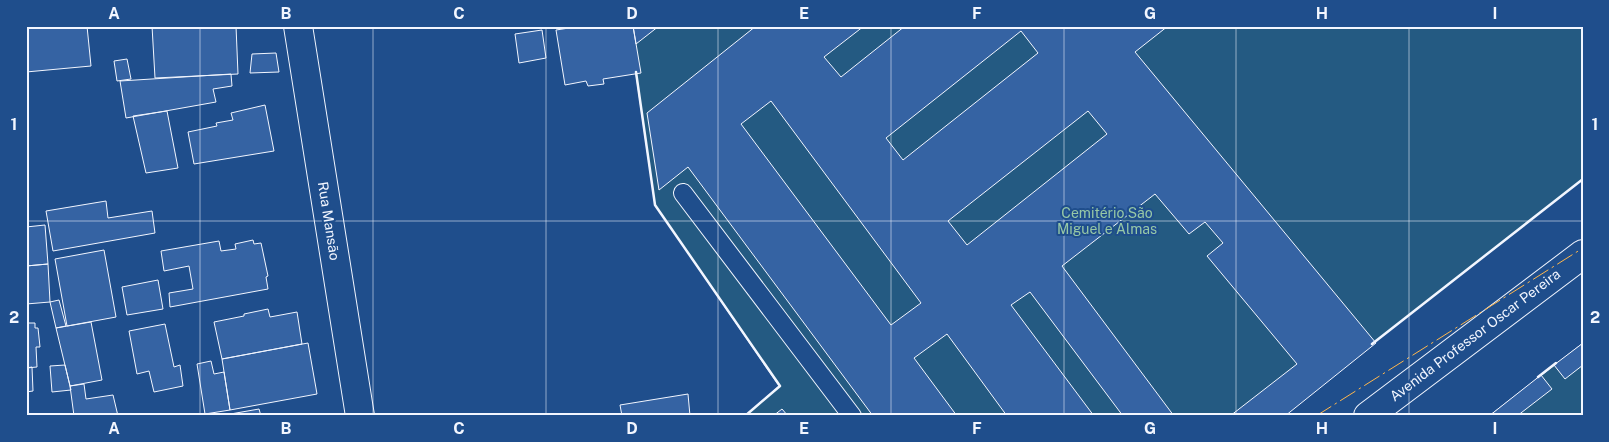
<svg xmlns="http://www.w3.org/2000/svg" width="1609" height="442" font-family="'Public Sans',sans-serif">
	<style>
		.green { fill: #245a82; stroke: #a8bbd7 }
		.building { fill: #3563a3; stroke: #f2f6ff; fill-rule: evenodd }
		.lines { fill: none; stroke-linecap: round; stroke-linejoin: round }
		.service-casing { stroke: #f2f6ff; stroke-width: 20 }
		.minor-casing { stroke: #f2f6ff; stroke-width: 30 }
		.secondary-casing { stroke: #f2f6ff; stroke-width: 30 }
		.service { stroke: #1f4e8c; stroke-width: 18 }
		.minor { stroke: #1f4e8c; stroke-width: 28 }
		.secondary { stroke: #1f4e8c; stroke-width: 28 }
		.wall { stroke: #f2f6ff; stroke-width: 2.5 }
		.power { stroke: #ffb74d; stroke-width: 1; stroke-dasharray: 18 4 2.5 4; stroke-linecap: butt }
		.grid { fill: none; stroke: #f2f6ff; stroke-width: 1; stroke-opacity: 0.55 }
		.labels { text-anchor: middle; stroke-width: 4; stroke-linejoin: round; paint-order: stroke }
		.park-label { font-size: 14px; fill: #97c8a6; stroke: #1f4e8c }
		.street-label { font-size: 14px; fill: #f2f6ff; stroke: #1f4e8c }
		.neatline { fill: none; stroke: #f2f6ff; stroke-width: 2 }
		.grid-label { font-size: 16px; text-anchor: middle; font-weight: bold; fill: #f2f6ff }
	</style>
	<rect width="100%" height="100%" fill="#1f4e8c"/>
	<!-- green -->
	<path class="green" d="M654,26H1583V179L1280,416H745L779,386L655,205L632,47Z
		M1583,343V416H1489Z"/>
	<!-- building -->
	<path class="building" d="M26,26H87L91,66L26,72Z
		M152,26H236L238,74L155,78Z
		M582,26H633L641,73L603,79L604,84L588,86L586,81L565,85L556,30Z
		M633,26H659L636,44Z
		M756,26H864L824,57L841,77L905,26H1168L1135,52L1376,343L1285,416H1230L1297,364L1207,256L1223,243L1205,222L1189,234L1155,194L1062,266L1174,416H1123L1030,292L1011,305L1094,416H1007L947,334L914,358L957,416H873L688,167L659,190L647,113ZM1021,31L1038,53L903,160L886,138ZM771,101L921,303L891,325L741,124ZM1088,111L1107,134L967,245L948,221Z
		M542,30L546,58L519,63L515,34Z
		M276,53L279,72L250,73L252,54Z
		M127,59L131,79L117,81L114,61Z
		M231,74L232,86L213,89L216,102L126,118L120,81Z
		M265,105L274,151L194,164L188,132L217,126L216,123L233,120L231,113Z
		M167,111L178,168L146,173L133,116Z
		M106,201L108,218L152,211L155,233L53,251L46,211Z
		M45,225L48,264L26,266V227Z
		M253,240L254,244L261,243L268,276L266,277L268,289L170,307L169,293L193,289L189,266L164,271L161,251L219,241L221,251L236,249L235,244Z
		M104,250L116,317L67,326L55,259Z
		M48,264L50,302L26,304V266Z
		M158,280L163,309L127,315L122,287Z
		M59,300L66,326L56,328L50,302Z
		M268,309L270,317L297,312L302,344L222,359L214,322L244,316V314Z
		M91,322L102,380L70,386L56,328Z
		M26,323H35V328H38L40,347H36L37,367L26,368Z
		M165,324L174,367L180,365L183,386L154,392L149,371L137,374L129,331Z
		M308,343L317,394L230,410L222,359Z
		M1583,343V365L1565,379L1554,365Z
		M211,361L214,374L224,372L230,410L205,414L197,364Z
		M65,365L71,390L52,392L50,366Z
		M32,367L33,391L26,392V368Z
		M1541,375L1552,389L1517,416H1489Z
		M84,384L86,399L113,395L118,416H74L70,386Z
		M688,394L690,416H622L620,405Z
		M259,409L261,416H219Z
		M782,409L788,416H773Z"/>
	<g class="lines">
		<!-- service casing -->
		<g class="service-casing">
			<path id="service" d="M683,193L852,416"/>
		</g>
		<!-- minor casing -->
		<g class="minor-casing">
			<path id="minor" d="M298,26L360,416"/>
		</g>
		<!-- secondary casing -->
		<g class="secondary-casing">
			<path id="secondary" d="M1368,416L1583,254"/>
		</g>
		<!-- service -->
		<use href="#service" class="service"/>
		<!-- minor -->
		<use href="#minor" class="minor"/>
		<!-- secondary -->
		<use href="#secondary" class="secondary"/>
		<!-- wall -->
		<path class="wall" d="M636,72L655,205L780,386L745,416
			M1372,344L1583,179
			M1538,377L1556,363"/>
		<!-- power -->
		<path class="power" d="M1316,416L1583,248"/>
	</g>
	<!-- grid -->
	<path class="grid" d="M200,26V416M373,26V416M546,26V416M718,26V416M891,26V416M1064,26V416M1236,26V416M1409,26V416M26,221H1583"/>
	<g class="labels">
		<!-- park labels -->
		<g class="park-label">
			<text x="1107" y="218">Cemitério São<tspan x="1107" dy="16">Miguel e Almas</tspan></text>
		</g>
		<!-- street labels -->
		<g class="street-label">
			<text transform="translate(329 221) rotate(81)" y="5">Rua Mansão</text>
			<text transform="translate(1475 335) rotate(-37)" y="5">Avenida Professor Oscar Pereira</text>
		</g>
	</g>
	<!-- border -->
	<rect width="1609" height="442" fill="none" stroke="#1f4e8c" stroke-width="55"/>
	<rect x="28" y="28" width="1554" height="386" class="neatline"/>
	<g class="grid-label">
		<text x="114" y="19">A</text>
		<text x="286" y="19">B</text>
		<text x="459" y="19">C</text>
		<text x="632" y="19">D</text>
		<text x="804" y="19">E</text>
		<text x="977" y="19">F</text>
		<text x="1150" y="19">G</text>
		<text x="1322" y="19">H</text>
		<text x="1495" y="19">I</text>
		<text x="14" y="130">1</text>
		<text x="1595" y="130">1</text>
		<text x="14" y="323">2</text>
		<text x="1595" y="323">2</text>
		<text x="114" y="434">A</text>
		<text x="286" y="434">B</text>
		<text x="459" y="434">C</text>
		<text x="632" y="434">D</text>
		<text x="804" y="434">E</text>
		<text x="977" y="434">F</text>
		<text x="1150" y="434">G</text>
		<text x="1322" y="434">H</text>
		<text x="1495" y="434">I</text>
	</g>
</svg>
